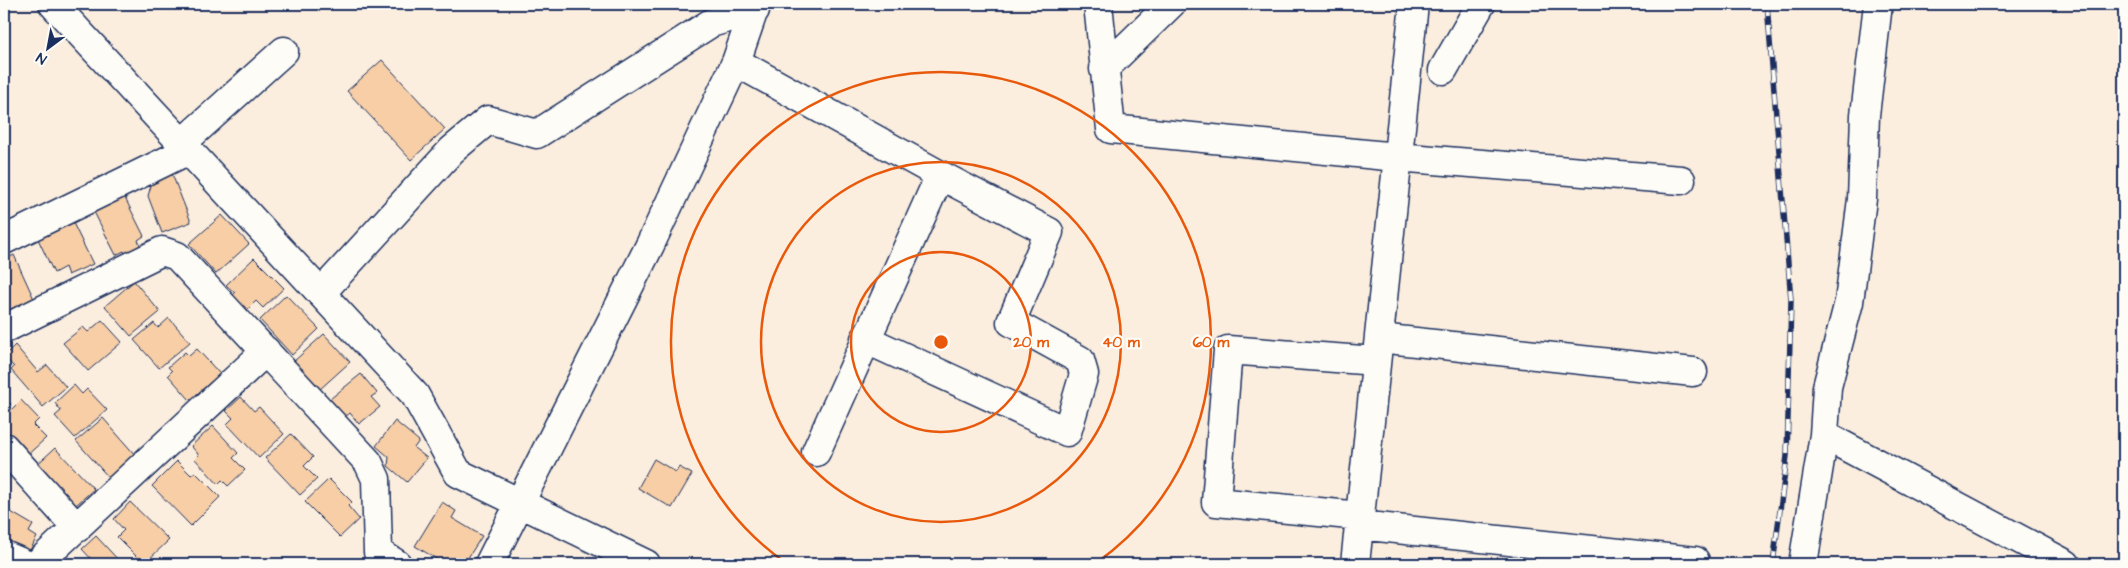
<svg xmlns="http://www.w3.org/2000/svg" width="2128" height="568" font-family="'Architects Daughter',sans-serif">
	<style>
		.building { fill: #f7cea6; stroke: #1b2f5e }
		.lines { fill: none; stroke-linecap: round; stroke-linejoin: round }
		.minor-casing { stroke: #1b2f5e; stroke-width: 31 }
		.minor { stroke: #fdfcf7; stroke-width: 28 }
		.rail-casing { stroke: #1b2f5e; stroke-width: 5.5 }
		.rail { stroke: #fdfcf7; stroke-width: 4; stroke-dasharray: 11; stroke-linecap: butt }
		.ring { fill: none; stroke: #e8590c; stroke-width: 2.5 }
		.centre { fill: #e8590c; stroke: #fdfcf7; stroke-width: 2.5 }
		.ring-label { font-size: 15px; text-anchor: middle; font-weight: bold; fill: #e8590c; stroke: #fdfcf7; stroke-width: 4.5; stroke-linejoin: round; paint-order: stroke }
	</style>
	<rect width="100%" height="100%" fill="#fbeedf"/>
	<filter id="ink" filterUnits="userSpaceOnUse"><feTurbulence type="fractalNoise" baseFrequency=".02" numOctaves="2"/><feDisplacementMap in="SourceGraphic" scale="10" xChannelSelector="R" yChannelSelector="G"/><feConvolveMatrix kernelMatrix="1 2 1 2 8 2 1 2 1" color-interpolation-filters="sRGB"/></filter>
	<g filter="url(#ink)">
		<!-- building -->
		<path class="building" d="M382,60L445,129L411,160L347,91Z
			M172,174L191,222L162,233L148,196L152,182Z
			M123,194L144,236L138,240L141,247L126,255L124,251L116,255L93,210Z
			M222,215L249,244L216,274L189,244Z
			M73,223L93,264L68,275L65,267L54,273L38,239Z
			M14,255L34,299L8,310L4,301V260Z
			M254,258L284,288L263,308L256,301L242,315L228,300L235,293L226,285Z
			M134,281L160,312L131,336L105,306Z
			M286,295L319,329L292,355L260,320Z
			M169,318L190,342L159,368L134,340L154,323L158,328Z
			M102,320L122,342L88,371L63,343L83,327L88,332Z
			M324,334L350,362L319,390L293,362Z
			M15,345L38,372L47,365L66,387L43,407L11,370L14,367L4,356Z
			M197,349L220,374L190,400L168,375L172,371L168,367L185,352L189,356Z
			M361,374L377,393L371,397L380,407L359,424L350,413L345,417L330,399Z
			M74,385L82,394L87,389L107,410L75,438L55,416L61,411L55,403Z
			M4,397L11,404L4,411Z
			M241,397L254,411L259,407L284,434L259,458L227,424L233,418L226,411Z
			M21,400L39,419L33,425L46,438L24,458L4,436V417Z
			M103,418L136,456L110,479L76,441Z
			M395,421L419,441L414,448L427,458L407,482L388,466L389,457L376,446Z
			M213,426L238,453L233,458L245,470L228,486L222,480L218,484L195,459L199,455L191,446Z
			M291,434L313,457L304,466L317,479L300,495L265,458Z
			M55,448L94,489L76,505L72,500L66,506L32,469Z
			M654,459L676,472L679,467L692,474L672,508L638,488Z
			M177,461L191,475L195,472L220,497L191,526L152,486Z
			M329,479L352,502L348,506L359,519L340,537L305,502Z
			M130,502L169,540L144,564L117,537L124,530L114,519Z
			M442,502L456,511L452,518L482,536L464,564H445L415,546Z
			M4,508L33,525L29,532L37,537L27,556L4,543Z
			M96,536L122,564H91L94,562L82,549Z"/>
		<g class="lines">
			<!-- minor casing -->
			<g class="minor-casing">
				<path id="minor" d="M53,4L415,395L458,473L646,564
					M1098,4L1111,129L1397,157L1681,180
					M736,62L940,175L1049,232L1011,322L1080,360L1084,374L1067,432L865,339
					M1104,69L1171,4
					M1443,70L1481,4
					M182,143L284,51
					M4,240L189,150
					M321,293L452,150L488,120L537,134L711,23L755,10
					M4,329L162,251L177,256L368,462L376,479L378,552L397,564
					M1379,338L1693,372
					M1824,435L2066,564
					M4,447L77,528
					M816,452L940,175
					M1360,516L1216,502L1228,350L1376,361
					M1359,525L1695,561
					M4,555L25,564
					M37,564L266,351
					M489,564L650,245L736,62L756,4
					M1355,564L1414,4
					M1803,564L1824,435L1827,387L1849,302L1862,199L1865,115L1878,4"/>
			</g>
			<!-- minor -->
			<use href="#minor" class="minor"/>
			<!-- rail casing -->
			<g class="rail-casing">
				<path id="rail" d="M1767,4L1791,300L1787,456L1773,564"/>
			</g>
			<!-- rail -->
			<use href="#rail" class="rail"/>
		</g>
	</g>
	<!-- distance rings -->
	<g class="ring">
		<circle cx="941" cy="342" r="90"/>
		<circle cx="941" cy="342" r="180"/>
		<path d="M786 563A270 270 0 1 1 1096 563"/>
	</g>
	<circle cx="941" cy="342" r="8" class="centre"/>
	<g class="ring-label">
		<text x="1031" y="347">20 m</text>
		<text x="1121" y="347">40 m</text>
		<text x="1211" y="347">60 m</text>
	</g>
	<!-- margin -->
	<rect width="2128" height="568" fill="none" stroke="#fdfcf7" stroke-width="20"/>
	<rect x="10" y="10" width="2108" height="548" fill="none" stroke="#1b2f5e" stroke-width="2" filter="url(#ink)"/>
	<!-- north arrow -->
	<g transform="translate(48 48) rotate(212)" stroke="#fdfcf7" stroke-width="4" paint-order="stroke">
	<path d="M0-4L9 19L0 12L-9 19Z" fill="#1b2f5e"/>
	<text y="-8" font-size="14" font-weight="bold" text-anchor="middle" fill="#1b2f5e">N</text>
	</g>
</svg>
